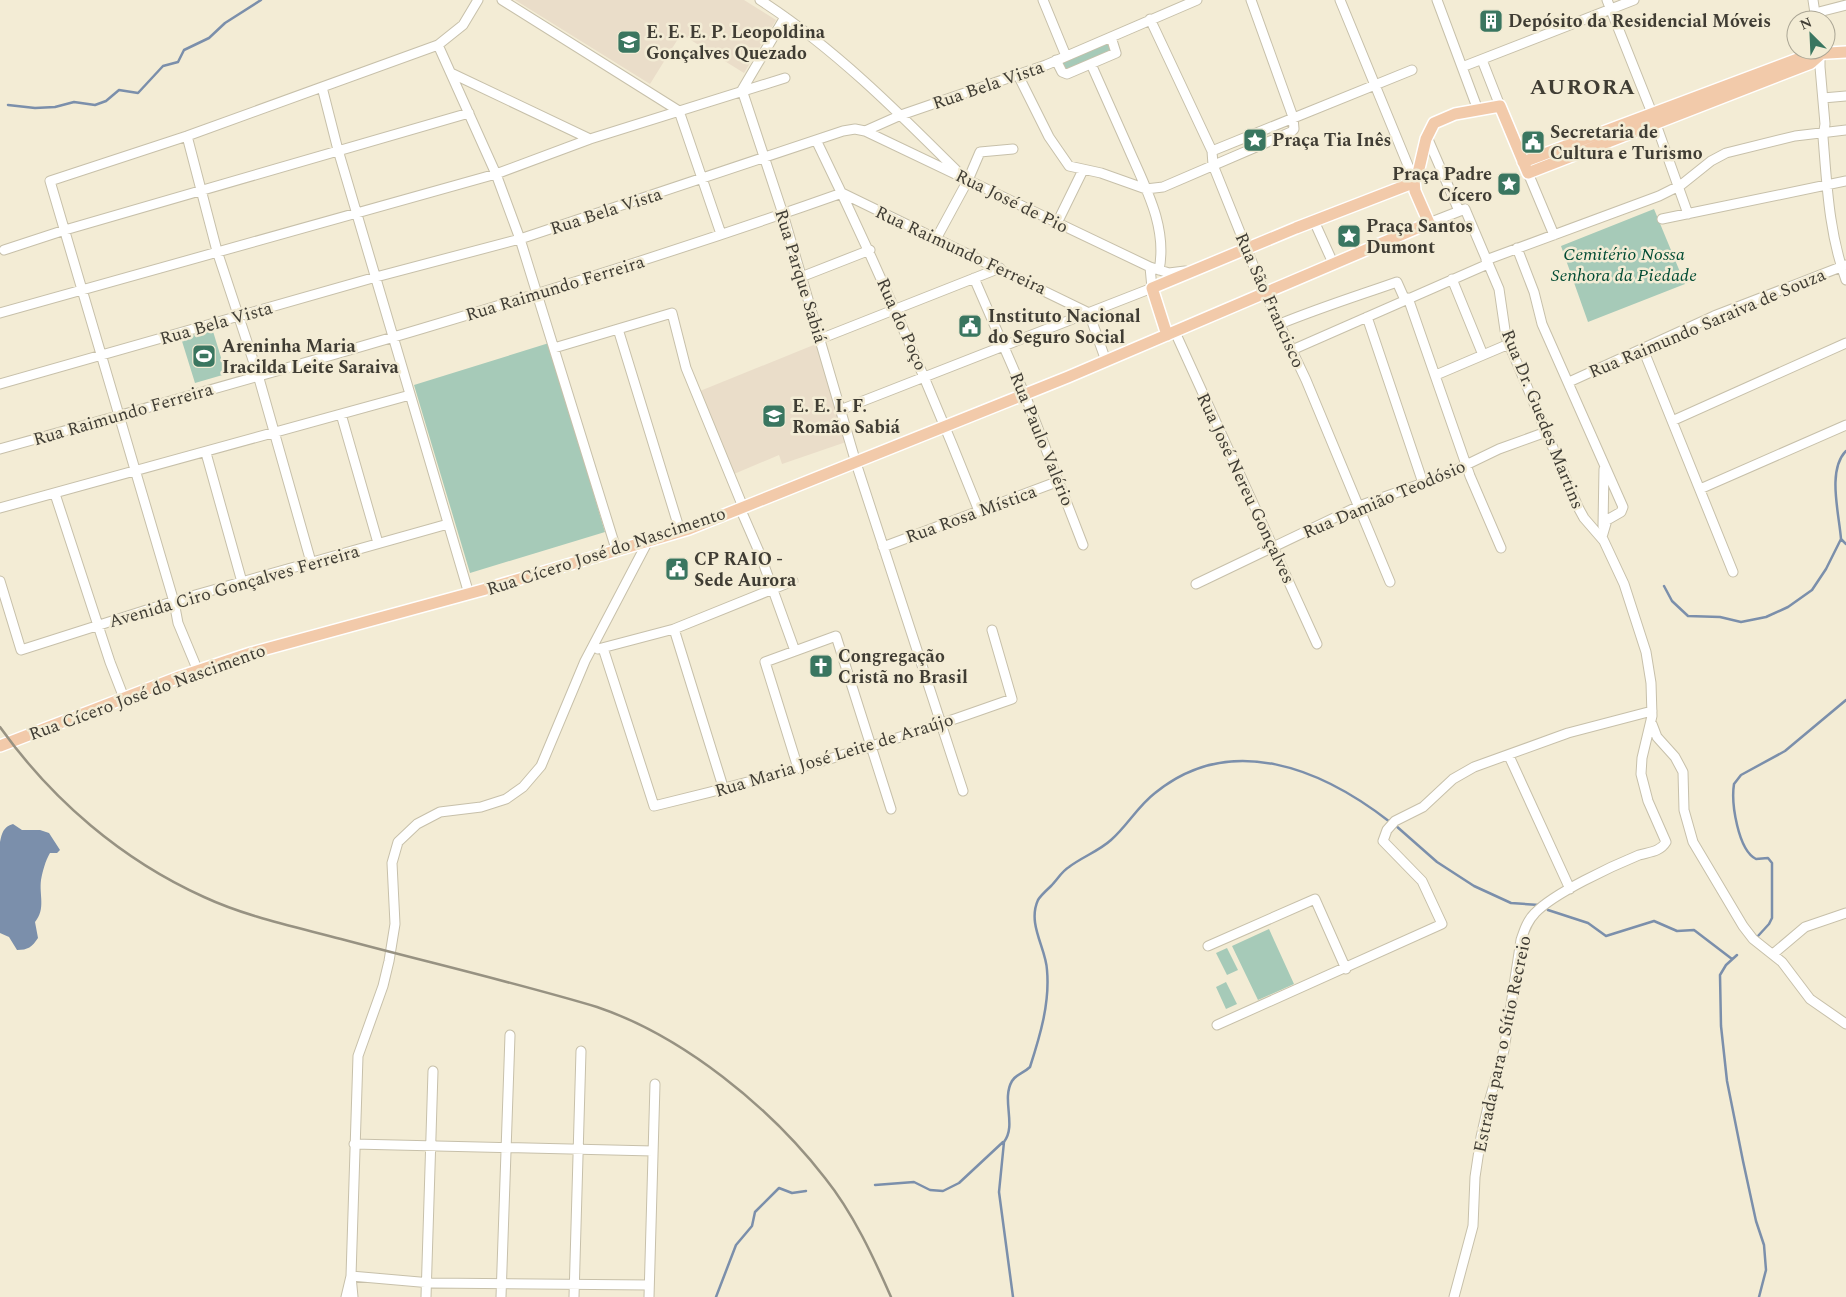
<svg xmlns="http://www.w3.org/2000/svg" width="1846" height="1297" font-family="Spectral,serif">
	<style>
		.education { fill: #eaddc9 }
		.green { fill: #a6cab8 }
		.water { fill: #7b8fab }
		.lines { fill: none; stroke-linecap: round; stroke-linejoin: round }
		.stream { stroke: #7b8fab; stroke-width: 2.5 }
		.minor-casing { stroke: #c7c0aa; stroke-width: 11 }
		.major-casing { stroke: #fff; stroke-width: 14 }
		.minor { stroke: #fff; stroke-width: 9 }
		.major { stroke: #f2caaa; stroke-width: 11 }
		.rail { stroke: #979282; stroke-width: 2.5 }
		.labels { text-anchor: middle; stroke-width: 5; stroke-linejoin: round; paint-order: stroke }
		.poi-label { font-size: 18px; font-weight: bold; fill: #403d34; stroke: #f3ecd5; text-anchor: start }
		.street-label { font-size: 18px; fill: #403d34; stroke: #f3ecd5 }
		.park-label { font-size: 18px; font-style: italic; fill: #004b33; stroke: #f3ecd5 }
		.district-label { font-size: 22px; font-weight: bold; letter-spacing: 1px; fill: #403d34; stroke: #f3ecd5 }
	</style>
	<rect width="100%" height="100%" fill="#f3ecd5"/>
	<!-- education -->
	<path class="education" d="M515,0H744L776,20L744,73L681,34L650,84Z
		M816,344L846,442L782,464L779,455L734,474L700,391Z"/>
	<!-- green -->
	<path class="green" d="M1109,39L1114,50L1066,70L1061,61Z
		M1654,209L1685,284L1588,322L1561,246Z
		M212,328L226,374L195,383L181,338Z
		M549,343L605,532L470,573L414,385Z
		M1269,929L1294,984L1258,1000L1232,946Z
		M1227,948L1238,970L1227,975L1216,953Z
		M1226,982L1237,1004L1226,1009L1216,987Z"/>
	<!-- water -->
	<path class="water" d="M13,824L22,830H40L49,833L60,850L57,853H50C45,862 43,870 41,880C39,895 46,909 35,922L38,938C32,947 28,950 17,950L9,937L0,933V842C2,833 3,827 13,824Z"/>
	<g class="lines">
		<!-- stream -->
		<path class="stream" d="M8,105L35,108L55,107L74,102L95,105L106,101L119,90L138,93L163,66L178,62L184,50L209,38L225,23L261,0
			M1846,451C1827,470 1839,513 1841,539L1846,544
			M1664,586L1672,601L1688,616L1720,617L1741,622L1766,617L1788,607L1812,590L1826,569L1841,539
			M1395,825L1437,862L1474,886L1511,903L1539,905
			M1548,910L1588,923L1606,936L1654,921L1677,931L1694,930L1732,959
			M1758,936L1769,924L1772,918V863L1768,858L1756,859C1738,850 1731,803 1734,784L1741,775L1785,751L1846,700
			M1737,955L1726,965L1720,975L1721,1026L1727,1081L1743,1161L1756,1221L1764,1245L1766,1270L1759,1297
			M875,1185L914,1182L930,1190L943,1191L959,1183L1003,1142
			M716,1297L736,1245L752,1226L755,1212L779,1188L792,1193L806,1191
			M1013,1297L999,1192L1004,1142C1017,1125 1001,1100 1012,1081C1016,1074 1024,1073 1030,1067C1040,1036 1050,1003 1047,970C1046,948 1027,924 1038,900C1041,895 1047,890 1051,886C1057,880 1062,871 1069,867C1082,857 1099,851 1111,840C1127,826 1138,806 1155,793C1231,731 1322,769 1390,822"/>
		<!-- minor casing -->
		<g class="minor-casing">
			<path id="minor" d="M502,0L679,111L721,234
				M760,0C833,47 896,110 957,171
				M1043,0L1066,56
				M1340,0L1414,180
				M1437,0L1478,110
				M1607,0L1652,113L1688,214
				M1813,0L1816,20
				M1815,13L1846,5
				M1150,19L1212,151L1213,165L1262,287L1306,380L1390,582
				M438,45L496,174L520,239L616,549
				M1820,52V67L1825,124L1823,137C1827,186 1829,234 1846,280
				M1056,60L1062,72L1067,74L1116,53L1111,37
				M1482,60L1500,106
				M1091,64C1103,91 1115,118 1127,145C1144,185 1168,226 1159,270
				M1462,67L1634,0
				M451,73L590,139
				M1018,75L1049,137L1069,166L1101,173L1146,189L1163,187L1291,132L1294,129L1293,117L1251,0
				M322,87L338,150L469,594
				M742,90L783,214L856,463L963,791
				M742,90L785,17
				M1823,98L1846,96
				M865,131L1150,267L1169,273L1185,271
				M187,136L217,251L258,375L311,562
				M1427,137L1459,211
				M817,142C876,263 929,385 979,511
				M1212,151L1412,70
				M1528,173L1554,235
				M1662,219L1846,181
				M1314,221L1333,263
				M1057,223L1083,170
				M1429,223L1465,209L1499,289L1506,337L1578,507L1584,518L1603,540
				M936,239L968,180L980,152L1013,149
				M4,250L65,230L469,113
				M1486,260L1659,196L1681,185L1711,161L1726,153L1795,136L1846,130
				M801,277L870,250
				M974,278L1027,400L1083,545
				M1452,279L1483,355
				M1408,298L1470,476L1501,548
				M0,313L496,174L590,139L785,78
				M1367,317L1423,483
				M1280,324C1319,308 1357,296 1397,282L1405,300
				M618,329L680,531
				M1175,332L1317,644
				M820,339L1000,268
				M554,348L672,313L686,368L743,507
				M1643,349L1733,572
				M1292,350L1488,264
				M1436,375L1509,344
				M1569,382L1714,316L1846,265
				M0,384L376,277L520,239L843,131L855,129L865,131L901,115L1046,65L1197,0
				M840,410L1152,288L1150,267
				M341,414L378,543
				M1672,421L1846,343
				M0,449C283,370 566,291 842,193L1089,313L1106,361
				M206,453L242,582
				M1700,489L1846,425
				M55,494L110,662L124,698
				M0,508L410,395
				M740,508L760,554L795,651
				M1603,526L1604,469
				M883,547L1059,481
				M0,581L21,650L181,599L448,524
				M1196,584L1359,506L1443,476L1499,449L1546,432
				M674,629L724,790
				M603,648L654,806C776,777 895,741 1012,699L992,630
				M598,649L674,629L793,581
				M198,671L178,623L174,602L50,181L187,136L438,45L463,25L478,0
				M1652,724L1657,737L1675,757L1683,772L1684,810L1693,842L1743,926L1753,939L1782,962L1810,999L1846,1024
				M1509,756L1570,889
				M798,768L765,662L836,636L891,809
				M1208,946L1315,899L1346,969
				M1773,954L1805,927L1846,913
				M1217,1025L1442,924L1422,881L1383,841L1387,830L1395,821L1423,807L1453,779L1474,767L1568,733L1652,711
				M354,1144L653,1151
				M346,1297L351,1276L358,1056L383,986L389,961L395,924L392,863L398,842L417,824L440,812L481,807L506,799L523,787L541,766L585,661L648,541
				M353,1297L351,1276L431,1283L649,1285
				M426,1297L433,1071
				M501,1297L510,1035
				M574,1297L581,1051
				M649,1297L655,1084
				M1454,1297L1473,1226L1475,1177L1481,1137L1489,1102L1504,1050L1521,940C1524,931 1527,921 1535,913C1554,893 1612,866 1639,855C1649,852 1660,852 1666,842L1648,801L1641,774L1642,758L1652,716L1651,683L1646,652L1624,584L1602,537L1607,520L1621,512L1623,507L1542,324L1534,292L1517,248"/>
		</g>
		<!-- major casing -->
		<g class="major-casing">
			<path id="major" d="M1523,162L1811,54L1846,52
				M1167,335L1152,288L1296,228L1410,184L1418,173L1426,139L1434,123L1455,114L1500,106L1528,173L1811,63L1820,55
				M0,746L179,677L251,653L486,589L689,529L1068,377L1429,223L1415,191L1414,180"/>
		</g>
		<!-- minor -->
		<use href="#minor" class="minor"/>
		<!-- major -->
		<use href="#major" class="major"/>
		<!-- rail -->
		<path class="rail" d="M0,727C52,800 122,860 204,897C247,917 296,927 341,939C427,962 513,982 597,1007C683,1036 770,1107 825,1178C853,1213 873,1256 891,1297"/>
	</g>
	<!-- icons -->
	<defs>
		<g id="building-square" transform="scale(1.25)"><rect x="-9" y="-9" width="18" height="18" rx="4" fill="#3a7660" stroke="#f3ecd5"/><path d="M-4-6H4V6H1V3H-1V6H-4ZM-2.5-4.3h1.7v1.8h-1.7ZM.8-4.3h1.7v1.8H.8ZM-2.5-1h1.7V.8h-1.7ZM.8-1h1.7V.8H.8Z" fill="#fff"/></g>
		<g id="university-square" transform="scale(1.25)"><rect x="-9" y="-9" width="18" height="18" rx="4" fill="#3a7660" stroke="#f3ecd5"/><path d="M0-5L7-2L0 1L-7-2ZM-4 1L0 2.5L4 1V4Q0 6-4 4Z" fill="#fff"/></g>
		<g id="sight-square" transform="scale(1.25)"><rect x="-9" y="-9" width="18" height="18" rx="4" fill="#3a7660" stroke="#f3ecd5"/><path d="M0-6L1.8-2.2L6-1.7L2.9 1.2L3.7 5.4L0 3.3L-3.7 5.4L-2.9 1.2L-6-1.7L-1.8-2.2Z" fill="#fff"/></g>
		<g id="civic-square" transform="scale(1.25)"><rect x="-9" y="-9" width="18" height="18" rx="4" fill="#3a7660" stroke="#f3ecd5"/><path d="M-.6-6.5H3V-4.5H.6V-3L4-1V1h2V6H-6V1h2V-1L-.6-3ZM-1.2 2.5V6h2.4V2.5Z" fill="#fff"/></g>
		<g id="stadium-square" transform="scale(1.25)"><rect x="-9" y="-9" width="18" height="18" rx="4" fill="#3a7660" stroke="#f3ecd5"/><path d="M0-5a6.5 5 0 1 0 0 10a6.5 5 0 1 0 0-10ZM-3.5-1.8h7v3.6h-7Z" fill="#fff"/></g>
		<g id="school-square" transform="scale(1.25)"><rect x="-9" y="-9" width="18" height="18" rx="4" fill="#3a7660" stroke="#f3ecd5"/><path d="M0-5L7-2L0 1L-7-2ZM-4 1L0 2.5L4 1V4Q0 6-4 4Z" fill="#fff"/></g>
		<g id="church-square" transform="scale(1.25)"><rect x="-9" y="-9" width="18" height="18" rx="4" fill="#3a7660" stroke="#f3ecd5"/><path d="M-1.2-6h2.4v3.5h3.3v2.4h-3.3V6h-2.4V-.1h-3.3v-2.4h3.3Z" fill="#fff"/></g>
	</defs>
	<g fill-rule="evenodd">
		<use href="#building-square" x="1491" y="21"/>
		<use href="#university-square" x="629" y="42"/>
		<use href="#sight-square" x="1255" y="140"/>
		<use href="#civic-square" x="1533" y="142"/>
		<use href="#sight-square" x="1509" y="184"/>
		<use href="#sight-square" x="1349" y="236"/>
		<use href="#civic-square" x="970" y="326"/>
		<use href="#stadium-square" x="204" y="356"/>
		<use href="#school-square" x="774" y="416"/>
		<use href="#civic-square" x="677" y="569"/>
		<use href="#church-square" x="821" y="666"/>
	</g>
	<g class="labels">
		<!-- poi labels -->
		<g class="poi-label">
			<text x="1508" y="27">Depósito da Residencial Móveis</text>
			<text x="646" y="38">E. E. E. P. Leopoldina<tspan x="646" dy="21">Gonçalves Quezado</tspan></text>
			<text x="1550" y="138">Secretaria de<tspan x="1550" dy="21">Cultura e Turismo</tspan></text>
			<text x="1272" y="146">Praça Tia Inês</text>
			<text x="1492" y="180" text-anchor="end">Praça Padre<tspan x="1492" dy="21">Cícero</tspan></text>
			<text x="1366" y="232">Praça Santos<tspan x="1366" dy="21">Dumont</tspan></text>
			<text x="988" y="322">Instituto Nacional<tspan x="988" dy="21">do Seguro Social</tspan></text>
			<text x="222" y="352">Areninha Maria<tspan x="222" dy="21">Iracilda Leite Saraiva</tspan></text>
			<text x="792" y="412">E. E. I. F.<tspan x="792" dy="21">Romão Sabiá</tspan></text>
			<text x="694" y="565">CP RAIO -<tspan x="694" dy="21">Sede Aurora</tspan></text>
			<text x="838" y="662">Congregação<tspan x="838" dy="21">Cristã no Brasil</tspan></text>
		</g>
		<!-- street labels -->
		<g class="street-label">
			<text transform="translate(988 85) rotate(-19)" y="6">Rua Bela Vista</text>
			<text transform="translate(1012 201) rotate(26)" y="6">Rua José de Pio</text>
			<text transform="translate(606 211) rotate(-18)" y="6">Rua Bela Vista</text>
			<text transform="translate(961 250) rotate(25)" y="6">Rua Raimundo Ferreira</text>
			<text transform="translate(801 276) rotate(73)" y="6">Rua Parque Sabiá</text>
			<text transform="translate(555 288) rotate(-17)" y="6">Rua Raimundo Ferreira</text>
			<text transform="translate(1270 300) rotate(66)" y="6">Rua São Francisco</text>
			<text transform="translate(216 323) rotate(-16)" y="6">Rua Bela Vista</text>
			<text transform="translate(1707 323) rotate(-23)" y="6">Rua Raimundo Saraiva de Souza</text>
			<text transform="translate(902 324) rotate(66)" y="6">Rua do Poço</text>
			<text transform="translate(123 414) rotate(-16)" y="6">Rua Raimundo Ferreira</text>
			<text transform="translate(1543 419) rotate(68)" y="6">Rua Dr. Guedes Martins</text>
			<text transform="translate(1042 439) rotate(68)" y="6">Rua Paulo Valério</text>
			<text transform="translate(1246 488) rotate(65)" y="6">Rua José Nereu Gonçalves</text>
			<text transform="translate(1384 499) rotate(-23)" y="6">Rua Damião Teodósio</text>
			<text transform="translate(971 514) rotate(-20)" y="6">Rua Rosa Mística</text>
			<text transform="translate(606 551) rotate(-18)" y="6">Rua Cícero José do Nascimento</text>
			<text transform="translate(234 586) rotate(-16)" y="6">Avenida Ciro Gonçalves Ferreira</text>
			<text transform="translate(147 692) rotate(-20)" y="6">Rua Cícero José do Nascimento</text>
			<text transform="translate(834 755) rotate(-17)" y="6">Rua Maria José Leite de Araújo</text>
			<text transform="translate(1502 1044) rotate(-78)" y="6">Estrada para o Sítio Recreio</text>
		</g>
		<!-- park labels -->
		<g class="park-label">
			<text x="1624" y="260">Cemitério Nossa<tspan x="1624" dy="21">Senhora da Piedade</tspan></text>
		</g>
		<!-- district labels -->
		<g class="district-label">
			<text x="1583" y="94">AURORA</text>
		</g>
	</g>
	<!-- north arrow -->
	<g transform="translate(1811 35) rotate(336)"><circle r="24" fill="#f3ecd5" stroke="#aba695"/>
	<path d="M0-4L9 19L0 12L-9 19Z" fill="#3a7660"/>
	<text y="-8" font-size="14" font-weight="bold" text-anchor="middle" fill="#403d34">N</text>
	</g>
</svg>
